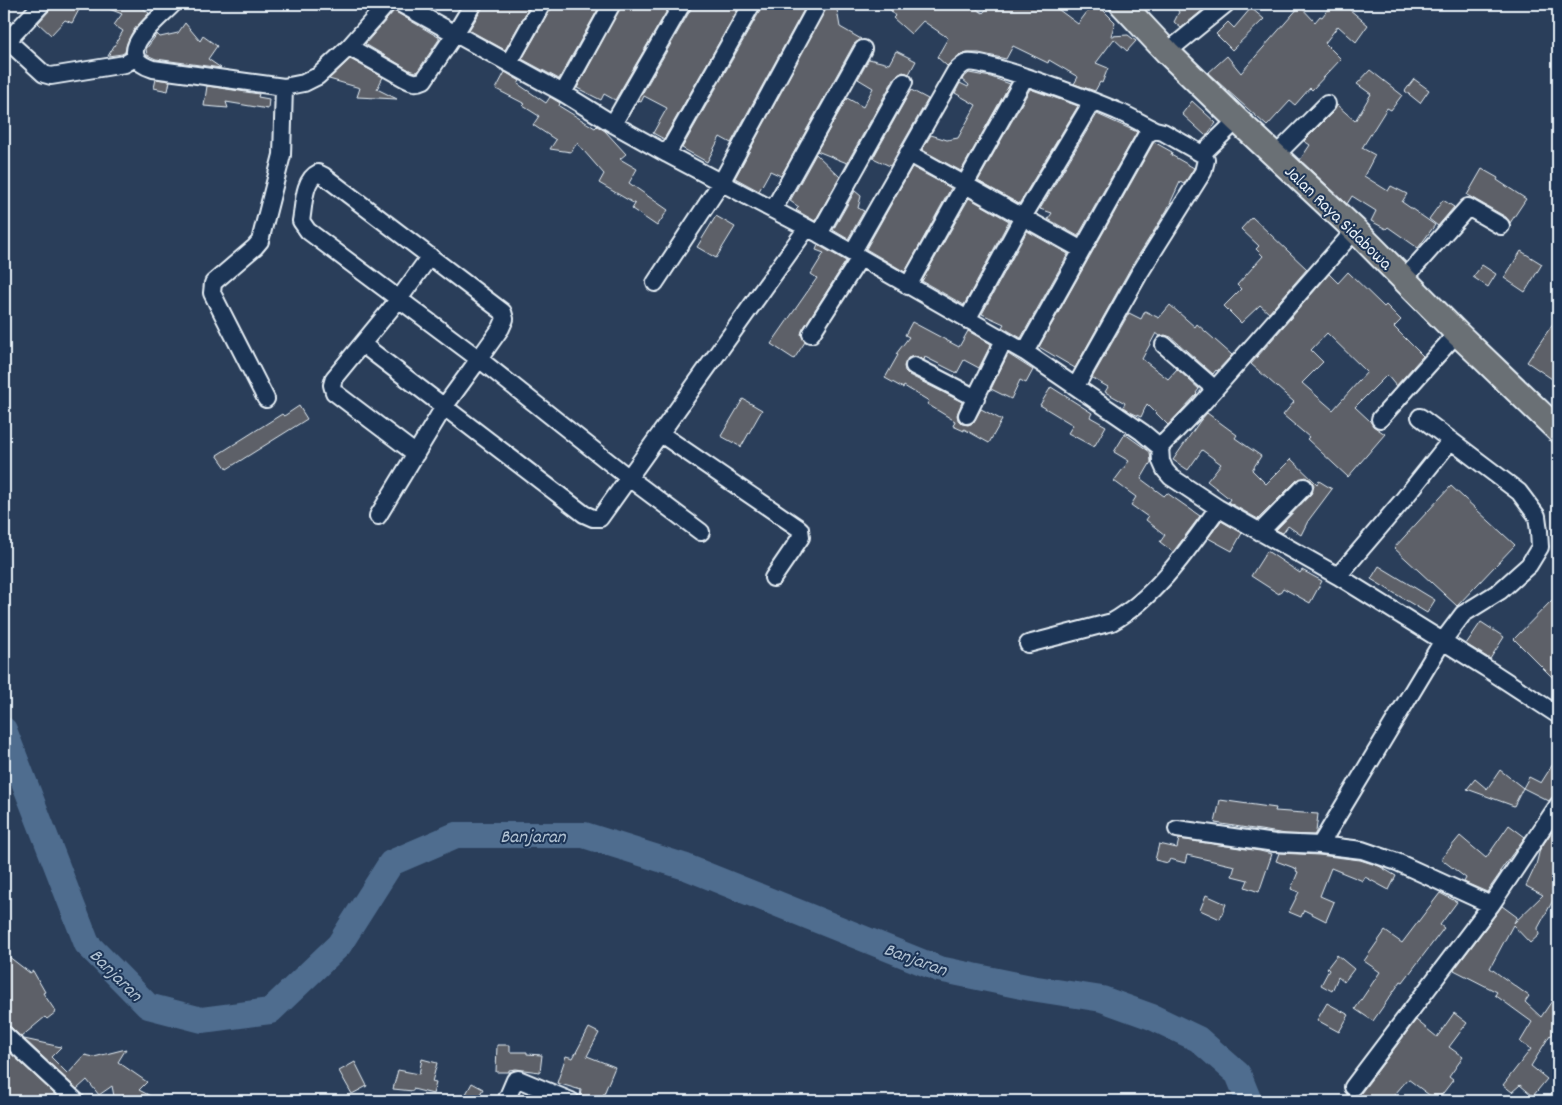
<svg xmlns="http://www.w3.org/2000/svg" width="1562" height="1105" font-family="Dekko,sans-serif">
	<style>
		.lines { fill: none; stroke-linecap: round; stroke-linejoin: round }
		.river { stroke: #4f6d8f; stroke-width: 26 }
		.building { fill: #5d6168; stroke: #e8f1f8; fill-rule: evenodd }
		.minor-casing { stroke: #e8f1f8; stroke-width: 20 }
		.highway-casing { stroke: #e8f1f8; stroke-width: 28 }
		.minor { stroke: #1d3557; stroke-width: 16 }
		.highway { stroke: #6b7074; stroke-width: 24 }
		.labels { text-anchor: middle; stroke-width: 4; stroke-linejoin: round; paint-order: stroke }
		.street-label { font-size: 18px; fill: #e8f1f8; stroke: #1d3557 }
		.water-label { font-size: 19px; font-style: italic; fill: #b2c3d3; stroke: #1d3557 }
	</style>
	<rect width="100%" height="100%" fill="#2a3e5a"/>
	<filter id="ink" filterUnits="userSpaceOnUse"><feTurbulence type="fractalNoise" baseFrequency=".02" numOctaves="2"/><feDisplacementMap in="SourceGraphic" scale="10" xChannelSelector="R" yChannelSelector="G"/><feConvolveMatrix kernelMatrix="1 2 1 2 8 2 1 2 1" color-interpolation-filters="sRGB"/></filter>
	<g filter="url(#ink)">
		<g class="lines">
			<!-- river -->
			<path class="river" d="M4,730L87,944L148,1006L202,1020L270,1011L339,945L391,863L456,835H584L686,867L939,969L1031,988L1102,999L1152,1017L1198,1039L1238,1074L1249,1101"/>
		</g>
		<!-- building -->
		<path class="building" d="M52,4H82L72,23L65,20L51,35L38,23L49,11Z
			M97,4H137L149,13L133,31L127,43L125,52L122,54L108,56L123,31L114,25L122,14Z
			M483,4H531L505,50L469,30L482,9Z
			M552,4H601L559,79L522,59L551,9Z
			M622,4L632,9L635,4H671L615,100L604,94L601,100L577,88Z
			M692,4H741L664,139L653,133L667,108L644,96L641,102L638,101L691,9Z
			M762,4H807L731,143L720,137L707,162L682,148L761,9Z
			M828,4H836L840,27L861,39L854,44L781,176L770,171L759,191L735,178Z
			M886,4H969L983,13L991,4H1051L1078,24L1093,4H1097L1115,22L1111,36L1128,35L1136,41L1127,51L1114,39L1096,63L1108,68L1102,83L1100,82L1095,91L1074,84L1078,77L1049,60L1048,63L1013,46L1006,59L979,53H967L958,56L947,66L937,57L948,38L923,21L911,34L893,18L895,16Z
			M1173,4H1210L1181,28L1174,22L1179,12Z
			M1332,4H1343L1368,25L1356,42L1338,26L1325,43L1341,59L1312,90L1310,88L1295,105L1290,101L1267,126L1208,73L1227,56L1241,73L1300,6L1315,22L1320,16L1322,17Z
			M1251,8L1264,19L1232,50L1216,34L1228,22L1234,28Z
			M394,11L440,38L417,72L411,71L365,44Z
			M185,23L200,41L203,36L217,46L208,59L221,68L156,59L147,55L146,49L157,34L160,37L178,33Z
			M896,51L916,61L909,74L903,72L895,77L847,163L817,151L847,98L863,107L873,88L858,79L869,59L889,64Z
			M350,59L383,77L377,89L397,99L357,97L360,88L329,79Z
			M1370,70L1402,95L1391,110L1387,108L1362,148L1375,155L1364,176L1388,191L1391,186L1407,194L1402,202L1435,225L1418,248L1388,227L1386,229L1371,221L1376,211L1352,196L1347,204L1300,160L1310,145L1304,141L1334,111L1337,105L1355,121L1371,94L1357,84Z
			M505,72L520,81L518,84L546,103L550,97L560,103L559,106L595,128L597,126L605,131L626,154L620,159L637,169L629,183L668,210L657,226L632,209L635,204L599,183L604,174L577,143L571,152L550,149L556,140L533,125L539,116L523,106L525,104L496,89Z
			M969,73L991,77L1010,84L961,171L922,150L931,135L947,140L958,138L976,105L955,93L960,83L968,87L969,85L962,79Z
			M156,79L170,81L168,91L154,88Z
			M1414,79L1429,90L1420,103L1405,91Z
			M207,86L259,94L258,97L269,99L268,109L226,102L228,108L204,106Z
			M1030,89L1078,106L1019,204L978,181Z
			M911,90L928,99L890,166L873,158Z
			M1192,101L1216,123L1206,136L1182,114Z
			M1097,114L1137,132L1078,236L1048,219L1052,213L1040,209Z
			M1154,142L1172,152L1171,155L1194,168L1184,184L1180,182L1167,210L1130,269L1075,368L1039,347Z
			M816,154L840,177L815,221L796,210L799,207L790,201Z
			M912,167L951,188L905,272L866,249Z
			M1482,169L1498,178L1497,180L1526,199L1510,223L1506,217L1467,195Z
			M855,191L861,196L858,208L864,211L848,239L833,230Z
			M969,198L1009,221L964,305L922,281Z
			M1443,200L1454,207L1438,226L1429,219Z
			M716,216L735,227L716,258L697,247Z
			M1252,217L1307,269L1269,313L1260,305L1241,323L1224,306L1241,289L1237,285L1263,256L1256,249L1259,246L1241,229Z
			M1027,231L1068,254L1021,338L1002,327L1004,324L982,314Z
			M818,245L846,261L803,329L801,334L805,342L794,359L771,344L817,278L811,274L824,253L816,250Z
			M1521,251L1542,264L1525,292L1504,278Z
			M1482,265L1496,274L1488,287L1473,277Z
			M1348,272L1384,307L1386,305L1401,320L1394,327L1423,356L1396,386L1387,375L1355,407L1370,421L1373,426L1385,434L1348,477L1307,439L1309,437L1283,415L1294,402L1251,364L1329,274L1338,283ZM1327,333L1367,372L1333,410L1302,383L1323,362L1311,350Z
			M1170,305L1195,327L1197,324L1232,355L1217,371L1216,370L1213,374L1171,337L1165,335L1160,336L1156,333L1142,359L1168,379L1177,369L1199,389L1196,393L1197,394L1168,425L1147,404L1141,417L1130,412L1123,407L1125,403L1105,392L1108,387L1092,378L1129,313L1141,319L1145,311L1159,318Z
			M1558,316V383L1527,362Z
			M912,322L959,347L968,331L991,344L979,368L964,360L957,373L925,357L924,360L914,356L908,358L904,366L905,371L909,375L962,402L957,415L958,420L962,424L968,425L973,423L981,409L1002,420L989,443L964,429V431L953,426L955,421L927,404L929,401L904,386L903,388L885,378L898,355L896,354L909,337L905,335Z
			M1008,354L1033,370L1026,383L1020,380L1011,399L991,389Z
			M1051,387L1092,413L1090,417L1106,426L1094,447L1068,433L1073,425L1040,405Z
			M743,399L762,410L741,447L721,436Z
			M299,406L307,419L227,469L217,455L282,414L284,416Z
			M1207,413L1237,435L1235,438L1261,456L1252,470L1266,484L1291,459L1317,484L1319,481L1332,489L1308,521L1301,535L1288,526L1283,533L1276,530L1311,494L1314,485L1311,480L1306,477L1297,480L1258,519L1228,502L1230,499L1207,481L1221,464L1202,450L1188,470L1173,460L1200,421Z
			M1125,434L1150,452L1151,462L1141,479L1164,496L1167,493L1200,516L1173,552L1160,542L1165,535L1146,520L1148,517L1131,505L1136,497L1114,481L1129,461L1114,452Z
			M1451,486L1515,545L1457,606L1394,548Z
			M1221,521L1242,533L1232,551L1208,538Z
			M1267,551L1300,573L1302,570L1322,581L1310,603L1283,588L1279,594L1251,576Z
			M1379,566L1435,600L1427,613L1371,579Z
			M1552,600L1558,606V683L1514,639Z
			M1481,622L1504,637L1490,659L1466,644Z
			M1558,756V795L1553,796L1549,801L1523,788L1529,777L1541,783Z
			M1500,770L1523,788L1514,806L1467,789L1475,779L1487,789Z
			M1220,800L1276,808L1275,811L1318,814L1316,832L1314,835L1286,834L1215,823Z
			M1558,823V891L1538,928L1539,935L1530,943L1513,925L1490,968L1529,996L1525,1002L1541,1017L1558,992V1026L1551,1036L1550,1035L1531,1066L1547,1079L1533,1096L1520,1085L1512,1092L1503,1085L1531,1049L1520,1042L1532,1022L1495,995L1497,992L1454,970L1502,906L1517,917L1514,923L1543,895L1526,886L1536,865L1540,849Z
			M1509,825L1525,837L1500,871L1501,872L1487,892L1464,882L1466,878L1441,859L1460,836L1486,858Z
			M1179,839L1260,851L1272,854L1259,892L1245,887L1248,880L1232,876L1235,866L1187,855L1185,863L1170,859L1168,863L1155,860L1159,844L1177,848Z
			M1279,853L1319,855L1360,860L1379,866L1396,876L1389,890L1365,877L1363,881L1331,868L1320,896L1334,902L1326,921L1304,910L1301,917L1289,912L1299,892L1291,889L1298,872L1296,871L1297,869L1276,861Z
			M1440,893L1457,902L1440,925L1444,928L1403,982L1401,981L1373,1021L1355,1009L1380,972L1364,961L1385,931L1402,943Z
			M1206,895L1226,904L1220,919L1200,910Z
			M4,953L30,973L33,971L45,992L43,993L56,1012L47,1019L45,1017L21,1037L11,1027L4,1024Z
			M1337,955L1354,969L1344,982L1338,977L1332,991L1321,985L1329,970L1327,968Z
			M1327,1003L1349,1015L1339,1032L1317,1020Z
			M1454,1013L1467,1023L1449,1047L1463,1057L1449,1077L1453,1080L1437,1101L1408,1079L1389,1101H1341L1347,1095L1352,1097L1361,1093L1416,1020L1437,1037Z
			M589,1028L599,1033L587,1056L615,1067L601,1101H593L580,1097L581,1090L557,1083L566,1056L573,1058Z
			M24,1039L61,1047L51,1057L68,1074L85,1055L94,1057L126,1049L118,1062L147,1082L139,1090L160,1101H115L112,1086L99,1095L87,1080L77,1089Z
			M497,1045H510V1052H527V1054L542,1055L540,1072L516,1069L509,1070V1072H496Z
			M4,1047L62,1101H4Z
			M422,1059L437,1063L432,1082L436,1083L433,1094L413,1089V1091L393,1089L398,1070L419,1074Z
			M355,1062L367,1086L352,1094L339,1071Z
			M472,1083L483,1089L476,1101H462Z"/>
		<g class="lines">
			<!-- minor casing -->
			<g class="minor-casing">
				<path id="minor" d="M42,4L9,39L10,43L44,74L51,76L125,64L135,58
					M173,4C157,21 109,55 153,69L284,87L304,83L318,76L349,47L387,4
					M401,4L563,93L613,124L667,154L819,234L1025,352L1142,432L1160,447L1200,406L1355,230
					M349,47L404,78C411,82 416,84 424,80L455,34L473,4
					M1167,52L1226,4
					M509,63L542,4
					M563,93L612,4
					M613,124L682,4
					M908,153L1082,250
					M667,154L752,4
					M1275,156L1327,104
					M318,173L324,176L503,312L505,319L501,328L479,359L308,231L301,221C304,206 303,180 318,173Z
					M773,210L863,49
					M819,234L904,82
					M852,253L955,72C958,69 962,64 967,63C982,58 1096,102 1117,111C1130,116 1142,124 1155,130
					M1404,279L1468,207L1501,226
					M655,283L721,183L818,4
					M908,286L1025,77
					M967,320L1023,217L1092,102
					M811,334L860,258
					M362,344L584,514L593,518H600L807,228
					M1164,345L1215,389
					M1025,352L1147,134L1155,130L1163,132L1202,154L1237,120
					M914,366L976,398
					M1076,386L1139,274L1203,172L1206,160L1202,154
					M266,399L212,293L213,283L255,247L260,241L282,155L284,87
					M967,415L1004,340
					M1380,419L1457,333
					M661,434L800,529L801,537L773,578
					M1160,447L1161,461L1165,470L1171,477L1218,508L1338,576L1486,668L1558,715
					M416,454L334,392L332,385L334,378L399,299L430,256
					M378,516L444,407L479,359L629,478L701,532
					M1260,532L1304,487
					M1338,576L1403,500L1451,440
					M1028,644L1112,622C1156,597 1189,548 1218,508
					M1177,829L1275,843L1320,845L1442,642L1463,614L1500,591L1529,565L1540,547L1539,531L1537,516L1519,492L1420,417
					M1320,845L1362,850L1397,862L1491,905L1558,805
					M4,1034L76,1101
					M1353,1087L1491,905
					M506,1101L515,1080L518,1079L571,1101"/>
			</g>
			<!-- highway casing -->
			<g class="highway-casing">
				<path id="highway" d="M1122,4L1167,52L1237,120L1355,230L1457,333L1558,430"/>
			</g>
			<!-- minor -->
			<use href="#minor" class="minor"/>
			<!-- highway -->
			<use href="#highway" class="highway"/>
		</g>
	</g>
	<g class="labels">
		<!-- street labels -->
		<g class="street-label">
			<text transform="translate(1339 217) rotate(44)" y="6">Jalan Raya Sidabowa</text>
		</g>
		<!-- water labels -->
		<g class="water-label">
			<text x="533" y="842">Banjaran</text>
			<text transform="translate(916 958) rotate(20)" y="7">Banjaran</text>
			<text transform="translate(117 974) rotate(45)" y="7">Banjaran</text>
		</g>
	</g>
	<!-- margin -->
	<rect width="1562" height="1105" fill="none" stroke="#1d3557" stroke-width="20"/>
	<rect x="10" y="10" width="1542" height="1085" fill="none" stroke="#e8f1f8" stroke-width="2" filter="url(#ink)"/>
</svg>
